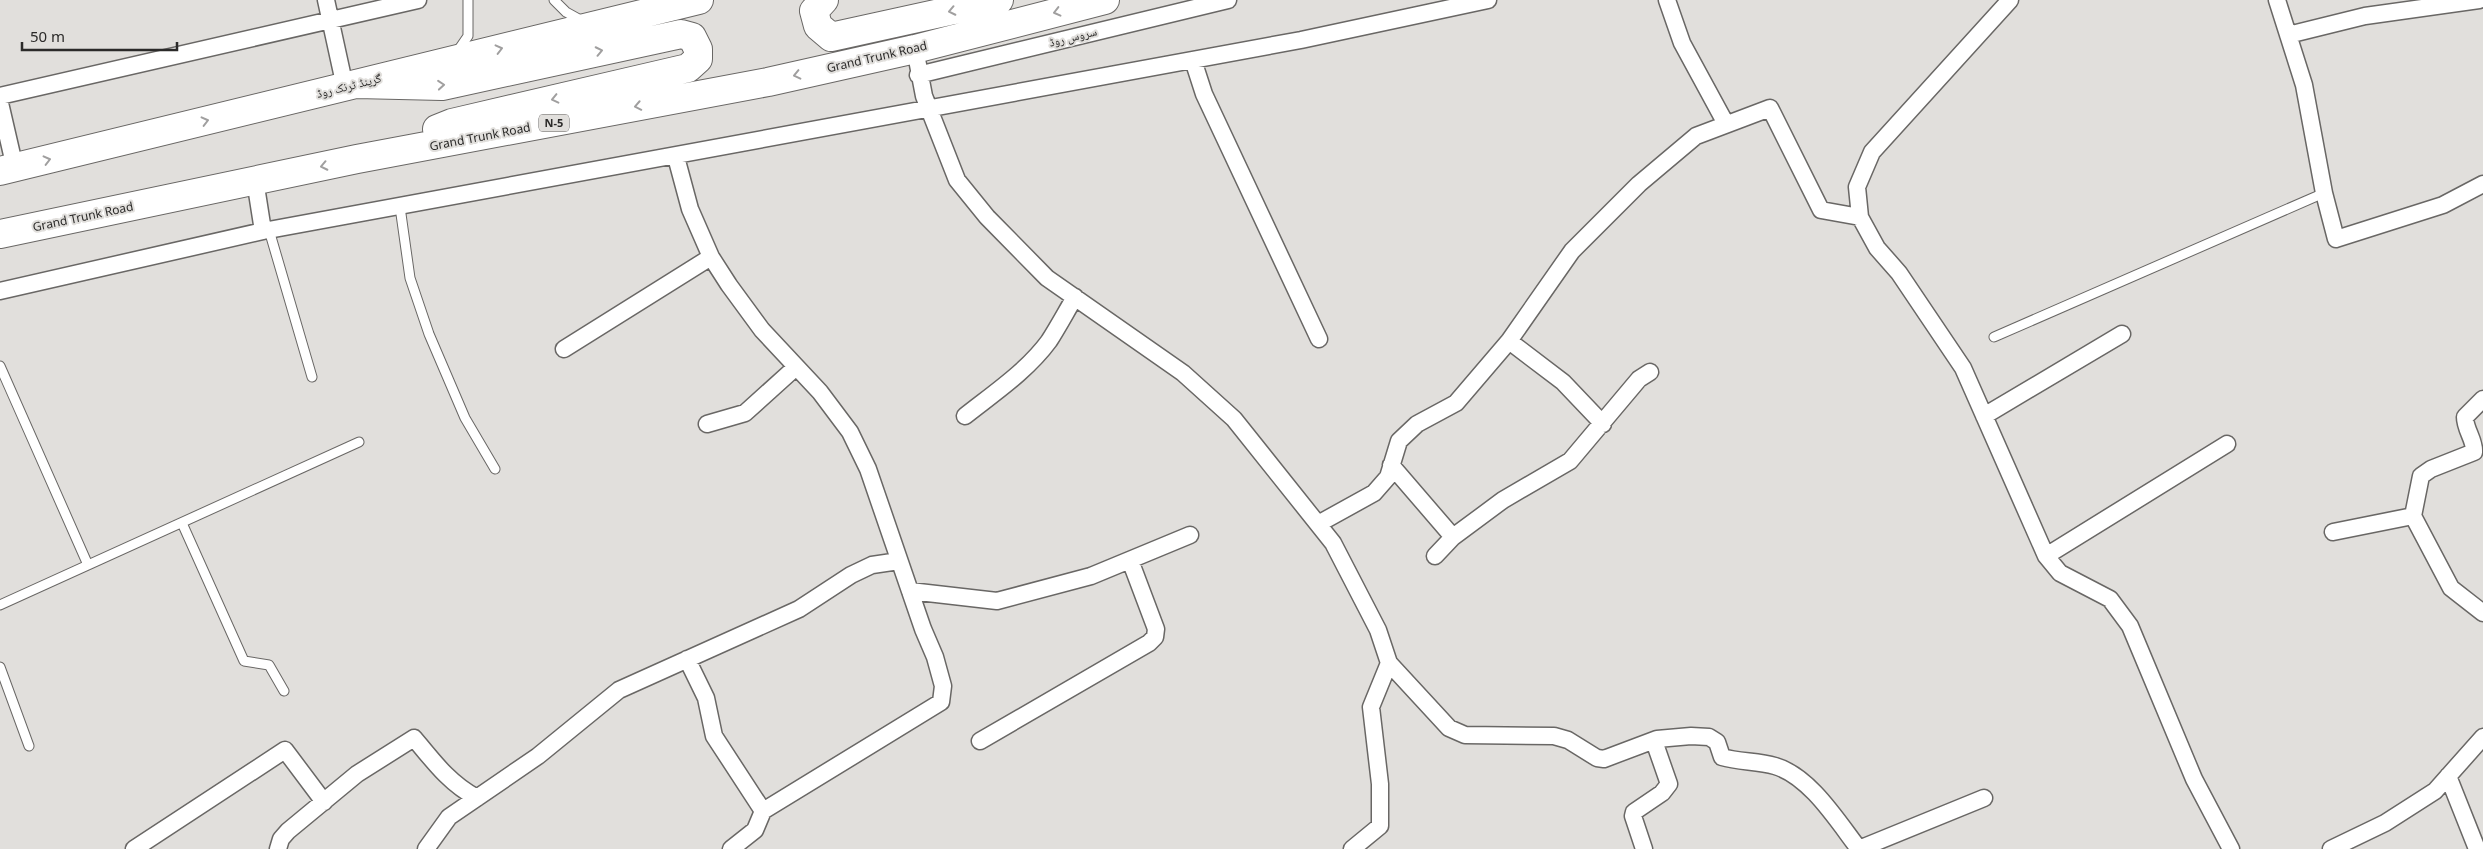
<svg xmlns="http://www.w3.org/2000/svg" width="2483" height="849" font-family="'Noto Sans','Noto Naskh Arabic',sans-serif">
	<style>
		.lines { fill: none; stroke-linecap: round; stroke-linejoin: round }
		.service-casing { stroke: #696765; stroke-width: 11 }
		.minor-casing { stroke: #696765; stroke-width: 19 }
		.trunk-casing { stroke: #696765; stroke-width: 30 }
		.service { stroke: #fff; stroke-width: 9 }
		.minor { stroke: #fff; stroke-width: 16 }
		.trunk { stroke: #fff; stroke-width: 28 }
		.oneway { stroke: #a09f9f }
		.labels { text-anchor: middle; stroke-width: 4; stroke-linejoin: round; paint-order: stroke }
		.shield { fill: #e1dfdc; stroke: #62605f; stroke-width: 1 }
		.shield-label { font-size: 11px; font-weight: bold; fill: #2b2a29 }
		.street-label { font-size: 12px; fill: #2b2a29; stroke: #e1dfdc }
	</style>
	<rect width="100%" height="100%" fill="#e1dfdc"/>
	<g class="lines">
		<!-- service casing -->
		<g class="service-casing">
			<path id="service" d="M554,0L566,12L584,22
				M457,52L468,36V0
				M400,207L410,278L429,334L465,418L495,469
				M269,230L312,377
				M1994,337L2324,193
				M0,366L88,565
				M182,523L244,661L269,665L284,691
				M0,605L359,442
				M0,667L29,746"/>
		</g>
		<!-- minor casing -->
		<g class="minor-casing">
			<path id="minor" d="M326,0L345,87
				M1667,0L1682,43L1726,124
				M2010,0L1872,152L1857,187L1860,217L1877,248L1899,273L1963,368L2046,556L2060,573L2110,599L2130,626L2194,779L2231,849
				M2277,0L2304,85L2324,193L2336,239L2443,205L2483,184
				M2288,35L2365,16L2479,0
				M915,49L924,96L957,180L987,217L1047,278L1183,373L1234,419L1333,543L1378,630L1389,663L1371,707L1380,784V826L1352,849
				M1193,60L1204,94L1319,339
				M918,75L1228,0
				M0,96L418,0
				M0,103L15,168
				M676,157L690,209L711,257L729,285L762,330L820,392L850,432L868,469L923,629L935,657L943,686L941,702L763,811L755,830L731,849
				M255,180L263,231
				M0,291L263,231L1301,40L1488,0
				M1509,341L1563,382L1603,424
				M564,349L711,257
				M2483,399L2465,417C2465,430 2475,440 2474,452L2431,469L2421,476L2413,516L2451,588L2483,613
				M965,416C994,393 1027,371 1049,341C1058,327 1066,312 1075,297
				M1984,416L2122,334
				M707,424L745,413L796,367
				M1391,465L1453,537
				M1318,524L1374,493L1388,477L1399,441L1417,424L1456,403L1509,341L1572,251L1639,184L1696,136L1770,108L1821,210L1860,217
				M2333,532L2413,516
				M1435,556L1453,537L1503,500L1570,461L1639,379L1650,372
				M2046,556L2227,444
				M910,591L997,601L1091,576L1190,535
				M687,659L706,698L714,736L763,811
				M1389,663L1449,728L1465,735L1554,736L1568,740L1597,758L1604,759L1657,739L1691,736L1709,737L1717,742L1722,757C1739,762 1758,761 1775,766C1810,776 1838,822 1859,849
				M980,741L1149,643L1155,637L1156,629L1130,560
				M2448,776L2477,849
				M134,849L285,750L324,802
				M278,849L281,839L288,831L357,774L414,738C433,761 450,784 477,798
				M426,849L449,817L538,756L619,690L799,609L851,575L872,565L899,561
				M1644,849L1633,816L1634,812L1662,793L1669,784L1654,741
				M1859,849L1984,798
				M2331,849L2385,823L2435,791L2483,737"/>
		</g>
		<!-- trunk casing -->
		<g class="trunk-casing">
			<path id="trunk" d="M824,0L814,11L818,26L831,37L999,0
				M357,84L442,86L681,34L692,37L698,49V59L688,68L452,123L437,129
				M0,171L699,0
				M0,234L357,159L768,82L915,49L1105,0"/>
		</g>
		<!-- service -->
		<use href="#service" class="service"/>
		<!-- minor -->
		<use href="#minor" class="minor"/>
		<!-- trunk -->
		<use href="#trunk" class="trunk"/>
	</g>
	<!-- one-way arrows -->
	<defs><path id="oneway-chevron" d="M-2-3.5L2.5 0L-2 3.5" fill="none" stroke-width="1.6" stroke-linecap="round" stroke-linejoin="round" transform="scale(1.25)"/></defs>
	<g class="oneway">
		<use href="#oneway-chevron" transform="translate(952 11) rotate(168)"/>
		<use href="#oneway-chevron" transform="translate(1057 12) rotate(166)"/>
		<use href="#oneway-chevron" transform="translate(499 49) rotate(-14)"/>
		<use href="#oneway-chevron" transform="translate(599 51) rotate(-12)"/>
		<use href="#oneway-chevron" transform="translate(797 75) rotate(167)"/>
		<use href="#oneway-chevron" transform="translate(441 85) rotate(-5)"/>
		<use href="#oneway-chevron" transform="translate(555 99) rotate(167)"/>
		<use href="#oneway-chevron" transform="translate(638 106) rotate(169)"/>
		<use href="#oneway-chevron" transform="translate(205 121) rotate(-14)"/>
		<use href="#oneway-chevron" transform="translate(47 160) rotate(-14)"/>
		<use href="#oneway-chevron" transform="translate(324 166) rotate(168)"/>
	</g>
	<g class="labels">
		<!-- shield labels -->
		<rect class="shield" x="539" y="114.5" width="30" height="17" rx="4"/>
		<g class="shield-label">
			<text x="554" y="127">N-5</text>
		</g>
		<!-- street labels -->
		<g class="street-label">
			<text transform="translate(1073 37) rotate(-14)" y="4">سروس روڈ</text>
			<text transform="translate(877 57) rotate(-13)" y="4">Grand Trunk Road</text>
			<text transform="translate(349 86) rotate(-14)" y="4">گرینڈ ٹرنک روڈ</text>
			<text transform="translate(480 137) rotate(-11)" y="4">Grand Trunk Road</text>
			<text transform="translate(83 217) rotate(-12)" y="4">Grand Trunk Road</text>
		</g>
	</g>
	<!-- scale -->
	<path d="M22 42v8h155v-8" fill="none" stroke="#2b2a29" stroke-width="2.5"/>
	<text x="30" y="42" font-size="15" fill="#2b2a29" stroke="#e1dfdc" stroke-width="4" paint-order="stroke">50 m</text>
</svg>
